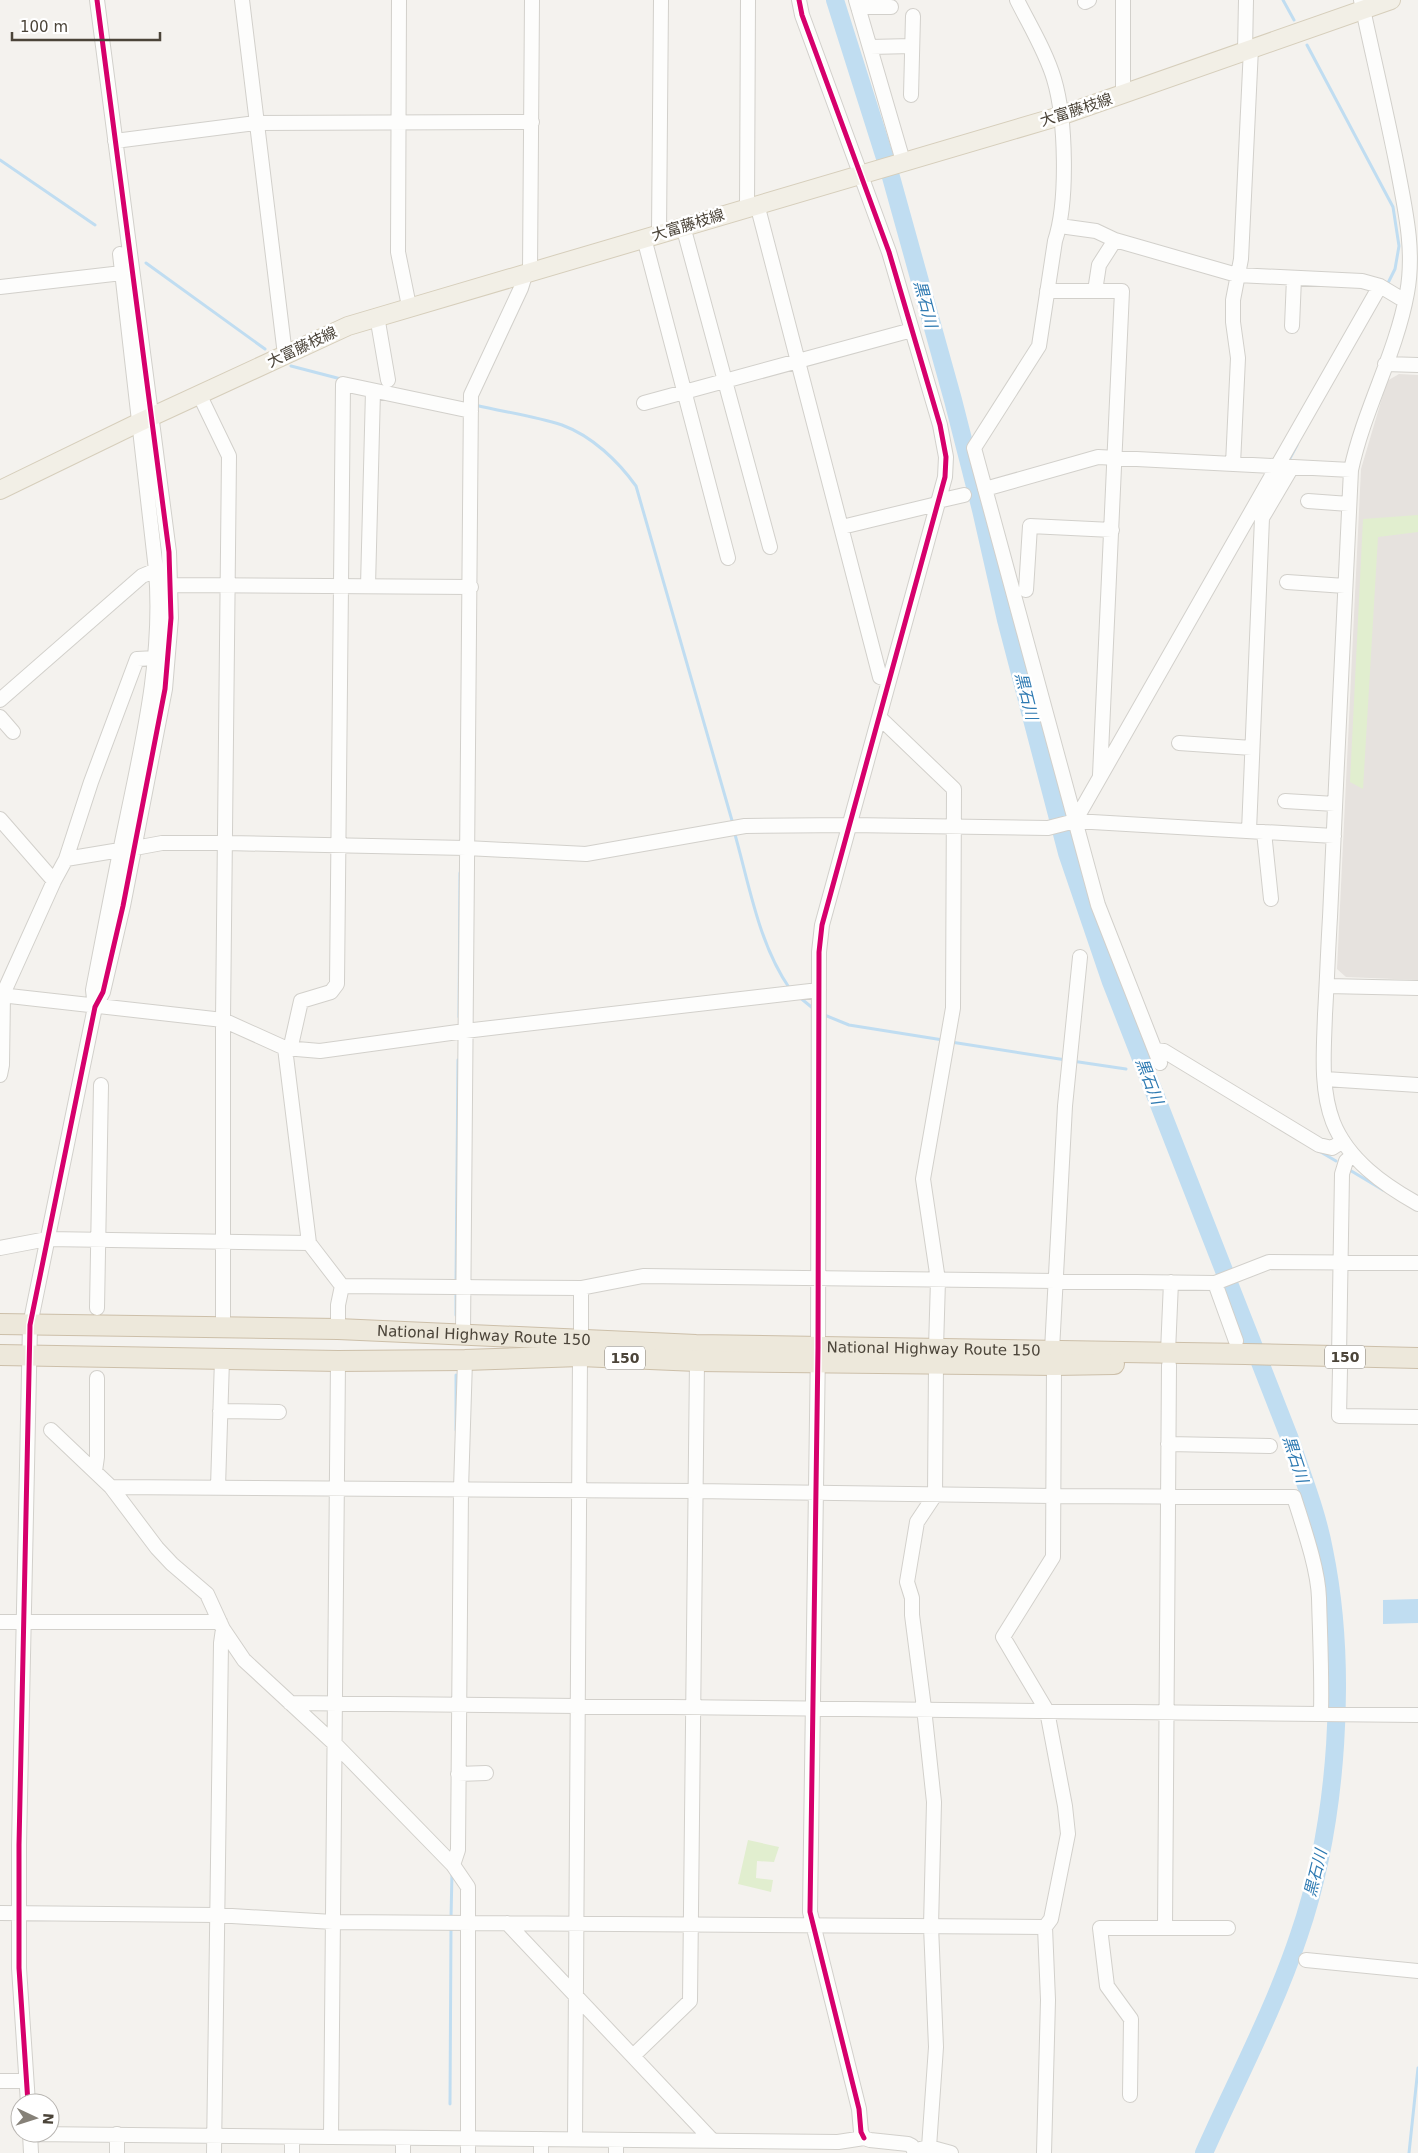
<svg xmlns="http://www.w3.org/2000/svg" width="1418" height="2153" font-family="'DejaVu Sans','Noto Sans JP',sans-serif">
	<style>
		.industrial { fill: #e6e2de }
		.green { fill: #e1eecf }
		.water { fill: #c0ddf1 }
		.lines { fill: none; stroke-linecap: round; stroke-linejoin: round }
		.stream { stroke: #c0ddf1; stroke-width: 3 }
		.river { stroke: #c0ddf1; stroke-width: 18 }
		.minor-casing { stroke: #d2d0cb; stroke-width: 16 }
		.major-casing { stroke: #d6cebb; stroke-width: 20 }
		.highway-casing { stroke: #ccbfa9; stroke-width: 22 }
		.minor { stroke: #fdfdfc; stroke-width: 14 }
		.major { stroke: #f2efe6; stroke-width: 18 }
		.highway { stroke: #ede8db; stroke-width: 20 }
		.cycleway-casing { stroke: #fff; stroke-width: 8 }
		.cycleway { stroke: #d6006c; stroke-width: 5 }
		.labels { text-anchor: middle; stroke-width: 5; stroke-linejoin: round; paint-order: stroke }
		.shield { fill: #fff; stroke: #817c74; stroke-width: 1 }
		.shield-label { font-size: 14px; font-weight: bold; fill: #4b4439 }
		.street-label { font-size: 15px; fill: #4b4439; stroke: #fff }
		.water-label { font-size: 16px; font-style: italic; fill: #2e7ab2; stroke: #fff }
	</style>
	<rect width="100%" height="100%" fill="#f4f2ee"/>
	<!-- industrial -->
	<path class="industrial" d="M1399,374L1418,375V980L1346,977L1337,969L1361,469L1387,381Z"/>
	<!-- green -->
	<path class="green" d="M1418,515V532L1378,537L1363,789L1350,782L1363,519Z
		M748,1840L779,1847L774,1862L757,1861L756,1878L773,1880L771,1892L738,1884Z"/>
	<!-- water -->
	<path class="water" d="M1418,1599V1623L1383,1624V1600Z"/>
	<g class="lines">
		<!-- stream -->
		<path class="stream" d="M1283,0L1294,20
			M1307,45L1393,207L1399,246L1395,269L1387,285
			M0,160L95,225
			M146,263L265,349
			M291,366L341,379
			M475,405C504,412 534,416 562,425C592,436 618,461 636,486L733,824
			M1288,462L1297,445
			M734,831C749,883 758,943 790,989
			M1067,853L1070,837L1074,835
			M798,996L815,1010
			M822,1014L849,1025L943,1040
			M459,1017L460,873
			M951,1042L1066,1060
			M1072,1061L1126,1069
			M1138,1067L1154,1062
			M1319,1151L1336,1161
			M1348,1169L1383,1190
			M456,1283L458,1060
			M456,1289V1315
			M456,1375V1430
			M451,1918L452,1872
			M450,2104L451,1927
			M1409,2153L1418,2068"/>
		<!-- river -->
		<path class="river" d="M835,0L891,177L953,400L981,510L1006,620L1067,853L1111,982L1290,1439C1302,1475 1317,1512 1324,1550C1348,1667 1338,1822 1299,1935C1274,2010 1236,2081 1204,2153"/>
		<!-- minor casing -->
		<g class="minor-casing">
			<path id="minor" d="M242,0L285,355
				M399,0L398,252L409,306
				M799,0L802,15L889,252L940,425L946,457L945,477L822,925L819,952L818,1347L810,1912L859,2109L861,2132L864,2138
				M856,0L903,161
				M1017,0C1030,26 1046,52 1054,79C1066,119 1068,202 1055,241L1039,346L974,448L1098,905L1160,1063
				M1361,0C1373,56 1386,111 1397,166C1405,209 1415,250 1407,293C1396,354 1364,409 1351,470C1343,619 1337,768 1330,917C1328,949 1327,982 1325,1014C1324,1049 1320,1088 1333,1122C1348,1160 1384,1185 1418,1204
				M1085,2L1089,0
				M858,7H891
				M870,47L912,46
				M1245,51L1246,0
				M1123,94V0
				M911,95L913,16
				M115,141L256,123L532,122
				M757,204L880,677L889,680
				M747,207L748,0
				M683,226L770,547
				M1060,226L1096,231L1115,240L1237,275L1362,281L1380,286L1405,301
				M659,233L661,0
				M644,238L728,558
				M530,271L532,0
				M0,287L122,273
				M1047,291H1122L1100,775
				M1095,291L1099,265L1115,240
				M377,316L388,380
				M1292,326L1294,278
				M1385,364L1418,365
				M200,396L229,456L223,1020V1327
				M644,403L912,330
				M1233,464L1238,358L1233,322V300L1241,259L1251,48
				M985,489L1098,457L1351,470
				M938,501L964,495
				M1308,501L1349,504
				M842,527L937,504
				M1287,582L1345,586
				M171,585L471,587
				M368,586L373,391
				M1026,590L1030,526L1112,530
				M0,700L142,576L156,570
				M0,717L13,732
				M879,717L954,789L953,1008L923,1179L938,1280L936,1348
				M1179,743L1252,748
				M1285,801L1335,804
				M0,819L54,881
				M1075,821L1380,286
				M1249,831L1262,518L1292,467
				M1264,832L1271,899
				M135,848L162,843H226L466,848L586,854L745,826L850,825L1048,828L1075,821L1334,836
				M66,859L120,850
				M1327,986L1418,988
				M0,995L223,1020L285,1048L320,1051L465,1031L819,990
				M95,1007L93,990C104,933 115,875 127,818C144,736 163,655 156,570L120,254
				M285,1048L309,1243L342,1286L338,1305V1329
				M290,1050L301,1001L331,992L337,984L343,384L471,411
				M1155,1050L1164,1051L1319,1145L1332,1148L1343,1141
				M0,1075L2,1065L3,994L54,881L66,859L91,782L137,659L156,658
				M1325,1079L1418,1085
				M0,1248L47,1239L309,1243
				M1215,1283L1236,1341
				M342,1286L581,1288L643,1276L1215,1283L1269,1262L1418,1263
				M97,1308L101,1085
				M463,1333L471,395L521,288L526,272
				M581,1341V1288
				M1052,1350L1065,1106L1080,957
				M1168,1352L1171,1282
				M1339,1357L1342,1174L1346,1161L1353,1155
				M1340,1369L1339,1416L1418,1417
				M220,1411L279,1412
				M51,1430L111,1487L157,1548L172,1564L207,1594L223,1629L244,1660L336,1745L453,1865L468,1887V2153
				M1168,1444L1270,1446
				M95,1471L97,1457V1378
				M111,1487L695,1491L1052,1496L1294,1497C1303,1526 1318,1568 1319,1598C1320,1636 1322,1674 1321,1713
				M218,1487L222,1359
				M0,1622H220
				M290,1703L1418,1715
				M458,1774L486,1773
				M453,1865L458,1850L461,1489L465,1360
				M0,1913L216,1915L333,1922L1045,1927
				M507,1923L712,2140
				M1165,1928L1169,1365
				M1306,1960L1418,1971
				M633,2056L690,2001L697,1361
				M0,2081H26
				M1130,2095L1131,2019L1107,1986L1100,1928H1228
				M28,2103L19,1968V1845L30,1325L95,1007L103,992L123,906L165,689L171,618L169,552L97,0
				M30,2133L31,2153
				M30,2134L838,2142L864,2138L870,2140L908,2144L912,2146L915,2153
				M117,2134V2153
				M331,2137L338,1361
				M403,2138V2153
				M575,2139L580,1356
				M929,2147L936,2047L931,1926L934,1802L924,1708L912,1615V1598L907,1582L917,1522L935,1495L936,1364
				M920,2149L929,2147L951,2153
				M214,2153L221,1643L223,1629
				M292,2153V2137
				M541,2153V2139
				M616,2153V2140
				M1044,2153L1048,2000L1045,1927L1051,1919L1068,1834L1065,1806L1047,1711L1003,1637L1053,1557L1054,1365"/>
		</g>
		<!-- major casing -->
		<g class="major-casing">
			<path id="major" d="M0,490L140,422L348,326L1060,116L1391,0"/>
		</g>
		<!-- highway casing -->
		<g class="highway-casing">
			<g id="highway">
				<path id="s1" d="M0,1324L338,1329L696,1345L1245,1354L1418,1358"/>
				<path d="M0,1355L338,1361L465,1360L580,1356L697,1361L1054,1365L1114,1364"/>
			</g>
		</g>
		<!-- minor -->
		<use href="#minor" class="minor"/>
		<!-- major -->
		<use href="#major" class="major"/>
		<!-- highway -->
		<use href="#highway" class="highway"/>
		<!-- cycleway casing -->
		<g class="cycleway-casing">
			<path id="cycleway" d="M799,0L802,15L889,252L940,425L946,457L945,477L822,925L819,952L818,1347L810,1912L859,2109L861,2132L864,2138
				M28,2103L19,1968V1845L30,1325L95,1007L103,992L123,906L165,689L171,618L169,552L97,0"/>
		</g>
		<!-- cycleway -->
		<use href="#cycleway" class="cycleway"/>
	</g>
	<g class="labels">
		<!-- shield labels -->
		<g class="shield">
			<rect x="1325" y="1345.5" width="40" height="23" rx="4"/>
			<rect x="605" y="1346.5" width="40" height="23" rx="4"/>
		</g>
		<g class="shield-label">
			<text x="1345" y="1362">150</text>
			<text x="625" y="1363">150</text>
		</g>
		<!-- street labels -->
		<g class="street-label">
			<text transform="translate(1076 110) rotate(-18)" y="5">大富藤枝線</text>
			<text transform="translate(688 225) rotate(-17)" y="5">大富藤枝線</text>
			<text transform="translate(302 347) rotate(-25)" y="5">大富藤枝線</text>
			<text dy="5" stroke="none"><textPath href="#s1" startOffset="484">National Highway Route 150</textPath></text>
			<text dy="5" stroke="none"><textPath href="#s1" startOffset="934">National Highway Route 150</textPath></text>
		</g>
		<!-- water labels -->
		<g class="water-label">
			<text transform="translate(926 304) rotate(75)" y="6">黒石川</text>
			<text transform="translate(1027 696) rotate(76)" y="6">黒石川</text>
			<text transform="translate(1150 1081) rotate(69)" y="6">黒石川</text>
			<text transform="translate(1296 1459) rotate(72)" y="6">黒石川</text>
			<text transform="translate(1315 1873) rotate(-76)" y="6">黒石川</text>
		</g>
	</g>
	<!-- north arrow -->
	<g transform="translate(35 2118) rotate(94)"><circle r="24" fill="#ffffff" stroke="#b7b4b0"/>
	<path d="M0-4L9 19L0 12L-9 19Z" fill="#868178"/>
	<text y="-8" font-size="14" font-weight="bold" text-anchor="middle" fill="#4b4439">N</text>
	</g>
	<!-- scale -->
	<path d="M12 32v8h148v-8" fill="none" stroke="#4b4439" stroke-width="2.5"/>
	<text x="20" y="32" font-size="15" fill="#4b4439" stroke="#ffffff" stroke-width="4" paint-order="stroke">100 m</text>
</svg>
